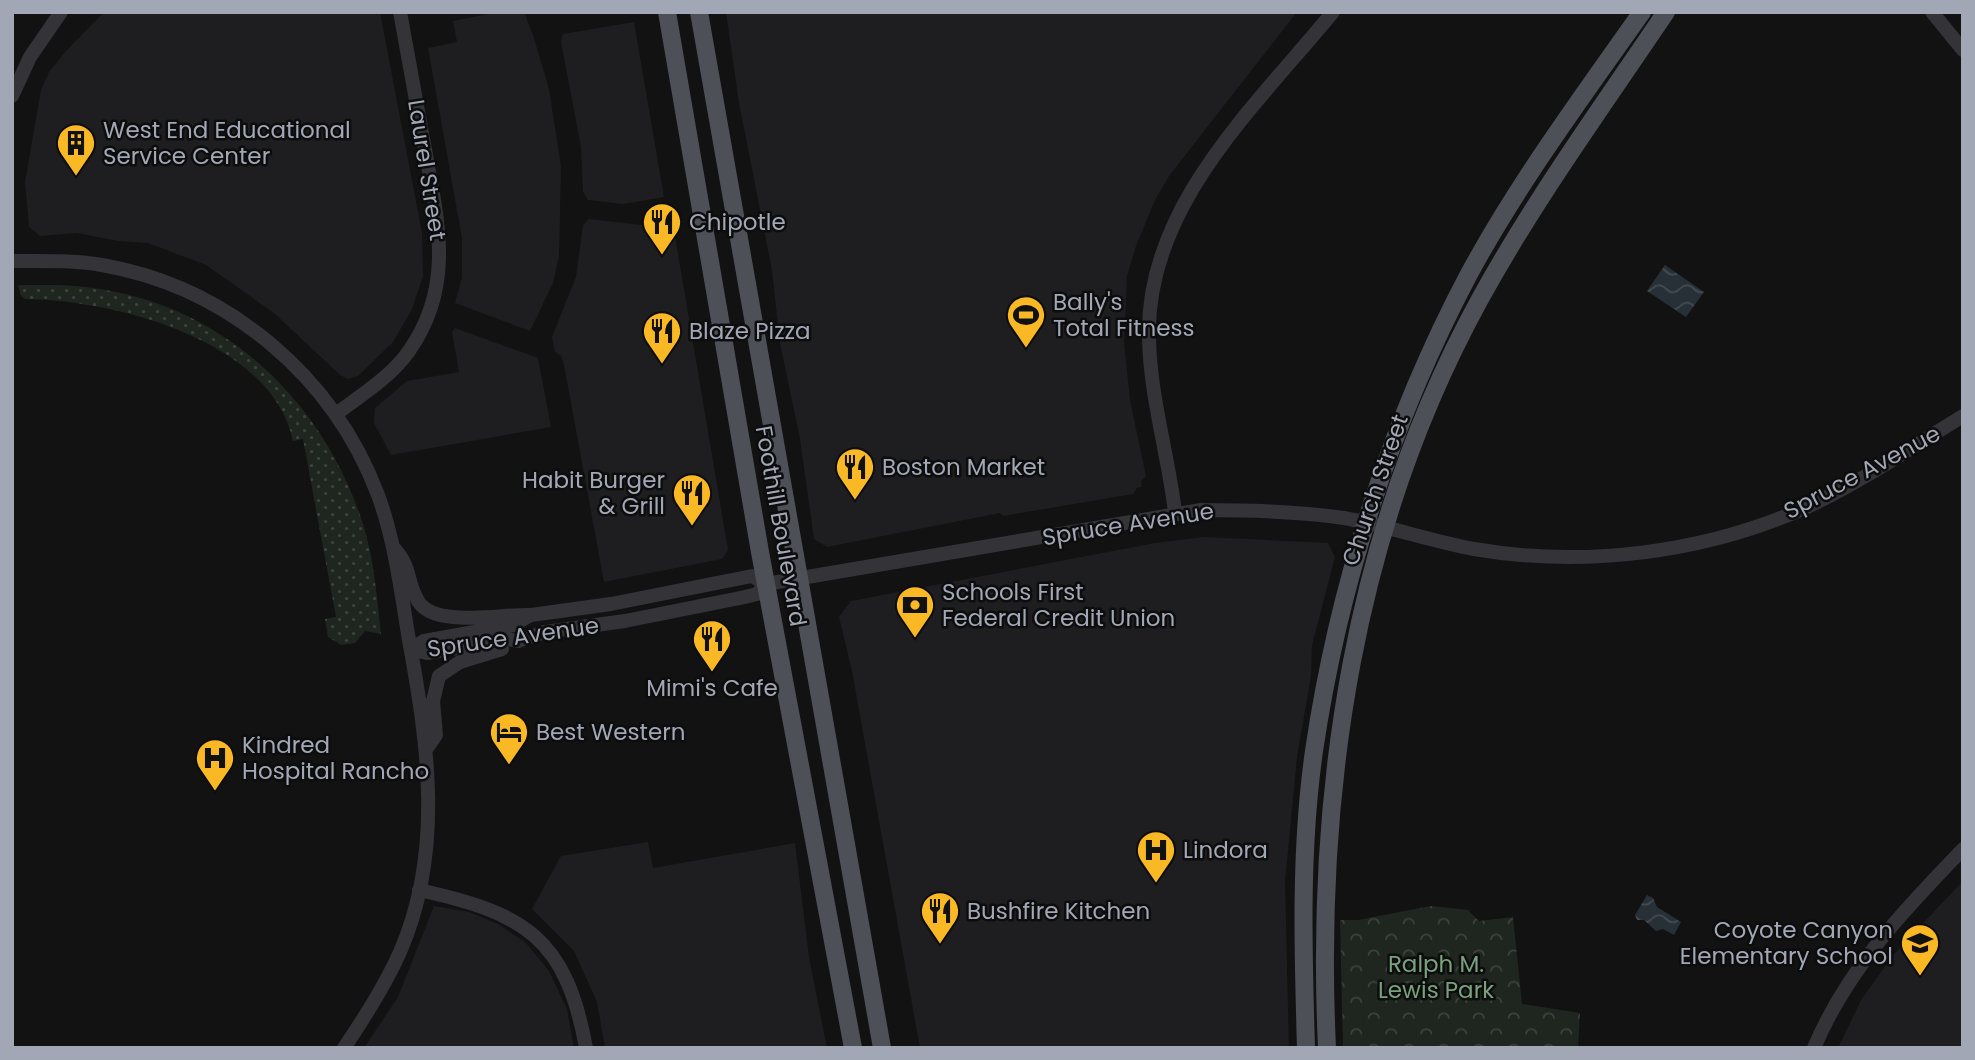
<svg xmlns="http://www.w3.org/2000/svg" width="1975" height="1060" font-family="Poppins,sans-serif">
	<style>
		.built { fill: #1e1e20 }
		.park { fill: url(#park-crowns) }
		.garden { fill: url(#garden-dots) }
		.water { fill: url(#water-waves) }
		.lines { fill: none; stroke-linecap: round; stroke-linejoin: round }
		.minor { stroke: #333338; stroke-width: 14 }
		.major { stroke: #4e5058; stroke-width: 18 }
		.labels { text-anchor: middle; stroke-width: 5; stroke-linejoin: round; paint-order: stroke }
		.poi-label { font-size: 23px; fill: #a2a7b5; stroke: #0d0d0e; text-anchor: start }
		.street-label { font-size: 23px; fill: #a2a7b5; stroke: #0d0d0e }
		.park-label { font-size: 23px; fill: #78a17c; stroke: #0d0d0e }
	</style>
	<defs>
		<pattern id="park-crowns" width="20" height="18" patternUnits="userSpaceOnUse" patternTransform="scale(1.75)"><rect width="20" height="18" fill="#1e261f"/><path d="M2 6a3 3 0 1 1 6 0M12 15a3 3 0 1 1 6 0" fill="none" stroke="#3c433d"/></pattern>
		<pattern id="garden-dots" width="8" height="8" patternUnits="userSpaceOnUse" patternTransform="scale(1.75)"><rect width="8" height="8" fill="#1e261f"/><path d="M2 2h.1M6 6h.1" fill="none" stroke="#3c433d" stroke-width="1.8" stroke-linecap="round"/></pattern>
		<pattern id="water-waves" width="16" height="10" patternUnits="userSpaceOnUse" patternTransform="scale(1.75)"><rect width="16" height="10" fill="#283037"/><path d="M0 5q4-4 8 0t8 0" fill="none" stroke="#444b52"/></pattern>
	</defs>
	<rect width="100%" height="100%" fill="#121213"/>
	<!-- built -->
	<path class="built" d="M104,12H380L422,233L423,276L412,309L393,342L358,376L348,379L340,375L274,313L206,265L148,243L118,241L77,233L40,236L29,227L25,182L41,90L49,72L66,51Z
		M498,12H524L533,35L549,89L561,166L559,256L553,283L530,331L455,303L462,277V238L428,48L457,42L453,21Z
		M726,12H1297L1169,176L1155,200L1136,246L1127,276L1124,342L1130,400L1146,476L1141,481L1142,487L1137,488L1133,494L1003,516L1000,513L827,547L814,539L800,439L780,343L772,270L739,103Z
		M634,22L664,197L623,204L588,200L583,192L581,147L561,42L563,34Z
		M589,219L651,226L673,224L728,550L722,559L604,582L564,365L561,356L555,352L552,337L576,277L583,225Z
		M455,328L538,358L551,427L391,455L374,423L375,408L407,381L459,372L452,332Z
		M1204,537L1328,543L1335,557L1312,645L1311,676L1297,757L1285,882L1289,1048H920L852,671L839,617L851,601L1155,543Z
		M648,842L653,868L795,843L809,957L827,1048H605L597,1002L574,951L532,909L561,856Z
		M1963,881V1048H1838L1861,1000L1894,954Z
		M434,906L469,912L498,924L526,943L549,971L567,1009L574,1048H364L398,997Z"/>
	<!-- park -->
	<path class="park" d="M1431,906L1468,910L1479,921L1513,917L1522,1004L1580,1013L1578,1048H1343L1340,920H1358Z"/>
	<!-- garden -->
	<path class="garden" d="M18,285C43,285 69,284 93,288C223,305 324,401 363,524C374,559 377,598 381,634L365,631L355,643L341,645L328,637L325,619L336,617L303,439L293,441C272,340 114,300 25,299L21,296Z"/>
	<!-- water -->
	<path class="water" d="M1665,265L1704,292L1686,317L1647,291Z
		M1647,895L1653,898L1657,907L1681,922L1674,935L1663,929L1656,931L1644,920H1637L1635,915Z"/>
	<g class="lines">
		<!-- minor -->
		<path class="minor" d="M1932,12L1963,50
			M12,96L30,57L61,12
			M12,261C42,261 72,260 102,265C228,287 333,376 378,495C395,541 401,592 409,640C428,744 444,851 400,952C385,986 365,1017 344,1048
			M336,414C361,395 391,377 409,351C456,284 437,218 424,144C416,100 408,56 400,12
			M1175,512C1168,454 1150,396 1149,338C1145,207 1255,107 1333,12
			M393,547C413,569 405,578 418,601C434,628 500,614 528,615
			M411,649L427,653L508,639L518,641L545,632L625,621L745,597L757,594L766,584L1201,510C1250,510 1296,511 1344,518C1388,526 1430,541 1474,549C1584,568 1705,553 1807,507C1861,482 1912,447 1963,416
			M411,649L424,641L513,625L531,615L611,604L752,576L766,584
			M427,748L436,735L433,701L439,676L460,662L502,649
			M419,890C524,913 566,937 586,1048
			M1814,1048C1847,969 1905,909 1963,849"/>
		<!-- major -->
		<path class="major" d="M667,12L760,552L853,1048
			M699,12L882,1048
			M1306,1048C1303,949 1300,849 1314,751C1338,587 1391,421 1469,274C1519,182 1582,97 1642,12
			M1327,1048C1315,790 1354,528 1480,299C1535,199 1602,107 1666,12"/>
	</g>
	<!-- icons -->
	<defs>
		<g id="building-pin" transform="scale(2.0125)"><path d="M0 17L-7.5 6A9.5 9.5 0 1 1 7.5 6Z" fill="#f9b824" stroke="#0d0d0e"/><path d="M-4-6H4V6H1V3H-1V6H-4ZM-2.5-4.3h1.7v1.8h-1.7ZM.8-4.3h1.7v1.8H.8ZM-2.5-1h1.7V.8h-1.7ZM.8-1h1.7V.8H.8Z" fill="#111"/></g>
		<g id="restaurant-pin" transform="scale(2.0125)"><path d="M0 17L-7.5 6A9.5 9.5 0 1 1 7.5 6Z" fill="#f9b824" stroke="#0d0d0e"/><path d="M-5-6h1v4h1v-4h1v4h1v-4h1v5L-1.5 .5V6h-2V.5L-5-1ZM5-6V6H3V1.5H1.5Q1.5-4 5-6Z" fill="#111"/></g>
		<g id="stadium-pin" transform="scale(2.0125)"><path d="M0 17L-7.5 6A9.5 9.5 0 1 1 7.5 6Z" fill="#f9b824" stroke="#0d0d0e"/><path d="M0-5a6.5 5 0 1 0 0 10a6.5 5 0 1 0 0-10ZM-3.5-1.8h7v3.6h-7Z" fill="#111"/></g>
		<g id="bank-pin" transform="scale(2.0125)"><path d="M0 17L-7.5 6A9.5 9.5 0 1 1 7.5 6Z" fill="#f9b824" stroke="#0d0d0e"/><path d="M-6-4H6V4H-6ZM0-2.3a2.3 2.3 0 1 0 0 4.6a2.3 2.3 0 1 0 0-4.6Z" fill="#111"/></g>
		<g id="hotel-pin" transform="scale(2.0125)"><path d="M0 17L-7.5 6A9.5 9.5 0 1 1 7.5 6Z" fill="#f9b824" stroke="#0d0d0e"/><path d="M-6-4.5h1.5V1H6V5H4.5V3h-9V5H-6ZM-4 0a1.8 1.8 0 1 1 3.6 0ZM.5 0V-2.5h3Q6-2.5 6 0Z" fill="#111"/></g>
		<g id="hospital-pin" transform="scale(2.0125)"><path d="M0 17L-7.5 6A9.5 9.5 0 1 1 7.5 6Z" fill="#f9b824" stroke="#0d0d0e"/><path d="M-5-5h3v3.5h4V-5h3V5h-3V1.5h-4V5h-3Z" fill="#111"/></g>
		<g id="school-pin" transform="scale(2.0125)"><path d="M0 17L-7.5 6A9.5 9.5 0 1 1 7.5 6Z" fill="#f9b824" stroke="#0d0d0e"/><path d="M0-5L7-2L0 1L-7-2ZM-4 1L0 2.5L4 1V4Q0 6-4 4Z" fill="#111"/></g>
	</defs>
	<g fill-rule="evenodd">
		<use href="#building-pin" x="76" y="143"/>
		<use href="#restaurant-pin" x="662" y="222"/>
		<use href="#stadium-pin" x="1026" y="315"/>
		<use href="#restaurant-pin" x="662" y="331"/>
		<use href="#restaurant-pin" x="855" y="467"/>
		<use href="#restaurant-pin" x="692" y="493"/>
		<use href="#bank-pin" x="915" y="605"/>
		<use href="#restaurant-pin" x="712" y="639"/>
		<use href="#hotel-pin" x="509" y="732"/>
		<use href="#hospital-pin" x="215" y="758"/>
		<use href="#hospital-pin" x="1156" y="850"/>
		<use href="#restaurant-pin" x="940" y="911"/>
		<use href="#school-pin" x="1920" y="943"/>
	</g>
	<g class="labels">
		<!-- poi labels -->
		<g class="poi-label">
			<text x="103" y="138">West End Educational<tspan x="103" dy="26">Service Center</tspan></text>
			<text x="689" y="230">Chipotle</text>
			<text x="1053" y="310">Bally's<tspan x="1053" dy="26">Total Fitness</tspan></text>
			<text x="689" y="339">Blaze Pizza</text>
			<text x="882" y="475">Boston Market</text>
			<text x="665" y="488" text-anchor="end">Habit Burger<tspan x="665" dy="26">&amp; Grill</tspan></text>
			<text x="942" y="600">Schools First<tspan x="942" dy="26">Federal Credit Union</tspan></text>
			<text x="712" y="696" text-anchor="middle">Mimi's Cafe</text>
			<text x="536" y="740">Best Western</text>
			<text x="242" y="753">Kindred<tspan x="242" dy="26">Hospital Rancho</tspan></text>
			<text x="1183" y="858">Lindora</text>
			<text x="967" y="919">Bushfire Kitchen</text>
			<text x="1893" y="938" text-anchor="end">Coyote Canyon<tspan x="1893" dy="26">Elementary School</tspan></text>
		</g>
		<!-- street labels -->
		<g class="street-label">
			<text transform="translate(427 170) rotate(81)" y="8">Laurel Street</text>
			<text transform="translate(1862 472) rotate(-28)" y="8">Spruce Avenue</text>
			<text transform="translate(1375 490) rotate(-71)" y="8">Church Street</text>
			<text transform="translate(1128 524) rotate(-9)" y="8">Spruce Avenue</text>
			<text transform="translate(781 526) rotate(80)" y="8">Foothill Boulevard</text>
			<text transform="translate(513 637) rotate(-8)" y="8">Spruce Avenue</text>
		</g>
		<!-- park labels -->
		<g class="park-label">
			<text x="1436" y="972">Ralph M.<tspan x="1436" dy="26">Lewis Park</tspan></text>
		</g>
	</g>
	<!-- border -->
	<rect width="1975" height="1060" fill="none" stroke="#a2a7b5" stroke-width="28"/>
</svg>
